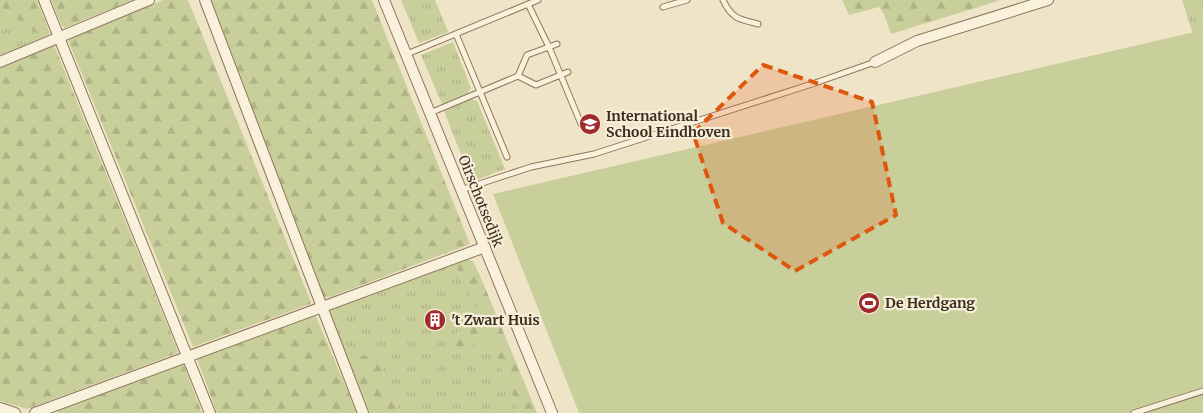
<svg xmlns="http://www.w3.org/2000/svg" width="1203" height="413" font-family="Merriweather,serif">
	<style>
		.grass { fill: url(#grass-tufts) }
		.forest { fill: url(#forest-firs) }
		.pitch { fill: #c9cf9b }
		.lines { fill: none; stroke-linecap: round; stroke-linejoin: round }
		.lane-casing { stroke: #8d765c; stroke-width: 7 }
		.street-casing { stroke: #8d765c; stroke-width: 12 }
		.lane { stroke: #faf1dc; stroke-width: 5 }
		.street { stroke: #faf1dc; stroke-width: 10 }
		.marked { fill: #df570d; fill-opacity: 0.2; stroke: #df570d; stroke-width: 4; stroke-dasharray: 10 6; stroke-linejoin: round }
		.labels { text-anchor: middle; stroke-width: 4.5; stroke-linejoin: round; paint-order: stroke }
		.poi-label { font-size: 14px; font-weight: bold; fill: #3d2e20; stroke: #f7eed8; text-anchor: start }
		.street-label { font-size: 14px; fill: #3d2e20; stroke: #f7eed8 }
	</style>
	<defs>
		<pattern id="grass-tufts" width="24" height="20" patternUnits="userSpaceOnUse" patternTransform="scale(1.25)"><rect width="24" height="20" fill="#c9cf9b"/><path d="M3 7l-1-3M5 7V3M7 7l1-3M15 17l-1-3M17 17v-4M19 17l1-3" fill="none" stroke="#aeb285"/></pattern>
		<pattern id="forest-firs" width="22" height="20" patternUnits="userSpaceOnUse" patternTransform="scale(1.25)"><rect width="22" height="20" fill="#c9cf9b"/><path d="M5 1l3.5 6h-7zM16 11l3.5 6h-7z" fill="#aeb285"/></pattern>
	</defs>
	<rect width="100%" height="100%" fill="#f0e4c8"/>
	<!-- grass -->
	<path class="grass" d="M401,0H435L448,32L419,43Z
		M1182,0H1203V53H1199Z
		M0,5L43,38L0,56Z
		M453,42L471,88L467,94L442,104L421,55Z
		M471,99L477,101L505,169L479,179L471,180L444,111Z
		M454,263L460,274L464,277L482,322L445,338L452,353L489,338L520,413H400L375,351L349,361L328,311L332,307Z"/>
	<!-- forest -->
	<path class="forest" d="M0,0H37L50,34L43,38L0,5Z
		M51,0H133L64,28L61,24Z
		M163,0H188L311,302L310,304L193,347L68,40Z
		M211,0H372L470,244L333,296L323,298L261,141Z
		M842,0H1001L891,34L884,14L879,7L849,15Z
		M54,45L178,351V353L27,409L0,401V68Z
		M466,259L473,261L481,278L537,413H520L489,339L452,353L444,338L482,322L464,277L460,274L454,263Z
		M315,314L357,413H217L197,359Z
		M375,351L400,413H370L349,361Z
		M180,362L184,365L202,413H58L57,411L58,408Z"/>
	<!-- pitch -->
	<path class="pitch" d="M1203,30V413H579L493,194Z"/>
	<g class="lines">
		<!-- lane casing -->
		<g class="lane-casing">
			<path id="lane" d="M723,0C732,19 739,19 758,24
				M528,4L549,47L581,124
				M663,7L687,0
				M456,34L507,157
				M407,54L538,0
				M518,76L536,85L568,72
				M430,113L518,76L527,55L557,44
				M461,190L531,167L594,154L815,83L875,62
				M1134,413L1203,391"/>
		</g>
		<!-- street casing -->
		<g class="street-casing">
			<path id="street" d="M44,0L210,413
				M205,0L322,307L363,413
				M384,0L552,413
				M0,62L149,0
				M875,62L917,41L1048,0
				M0,408L15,413
				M35,413L485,247"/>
		</g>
		<!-- lane -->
		<use href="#lane" class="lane"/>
		<!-- street -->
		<use href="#street" class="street"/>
	</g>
	<!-- marked area -->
	<path class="marked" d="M763,65L872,102L896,215L795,271L723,223L693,133Z"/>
	<!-- icons -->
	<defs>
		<g id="school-disc" transform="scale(1.125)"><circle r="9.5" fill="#9e2a2b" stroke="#f7eed8"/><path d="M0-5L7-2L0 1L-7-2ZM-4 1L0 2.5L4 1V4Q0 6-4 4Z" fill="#fff"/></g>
		<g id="stadium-disc" transform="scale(1.125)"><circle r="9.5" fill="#9e2a2b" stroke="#f7eed8"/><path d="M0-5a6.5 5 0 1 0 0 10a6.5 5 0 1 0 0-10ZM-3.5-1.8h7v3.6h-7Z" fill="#fff"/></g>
		<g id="building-disc" transform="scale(1.125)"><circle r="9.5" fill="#9e2a2b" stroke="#f7eed8"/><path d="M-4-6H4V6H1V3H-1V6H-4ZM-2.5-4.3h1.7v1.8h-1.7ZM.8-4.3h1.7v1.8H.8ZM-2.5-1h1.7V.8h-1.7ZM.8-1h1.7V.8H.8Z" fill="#fff"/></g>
	</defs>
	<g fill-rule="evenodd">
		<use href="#school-disc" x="590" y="124"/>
		<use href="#stadium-disc" x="869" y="303"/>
		<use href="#building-disc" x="435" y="320"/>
	</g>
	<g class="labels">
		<!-- poi labels -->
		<g class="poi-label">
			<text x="606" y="121">International<tspan x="606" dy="16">School Eindhoven</tspan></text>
			<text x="885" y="308">De Herdgang</text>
			<text x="451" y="325">'t Zwart Huis</text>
		</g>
		<!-- street labels -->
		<g class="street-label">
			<text transform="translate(481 201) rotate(68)" y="5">Oirschotsedijk</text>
		</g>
	</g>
</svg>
